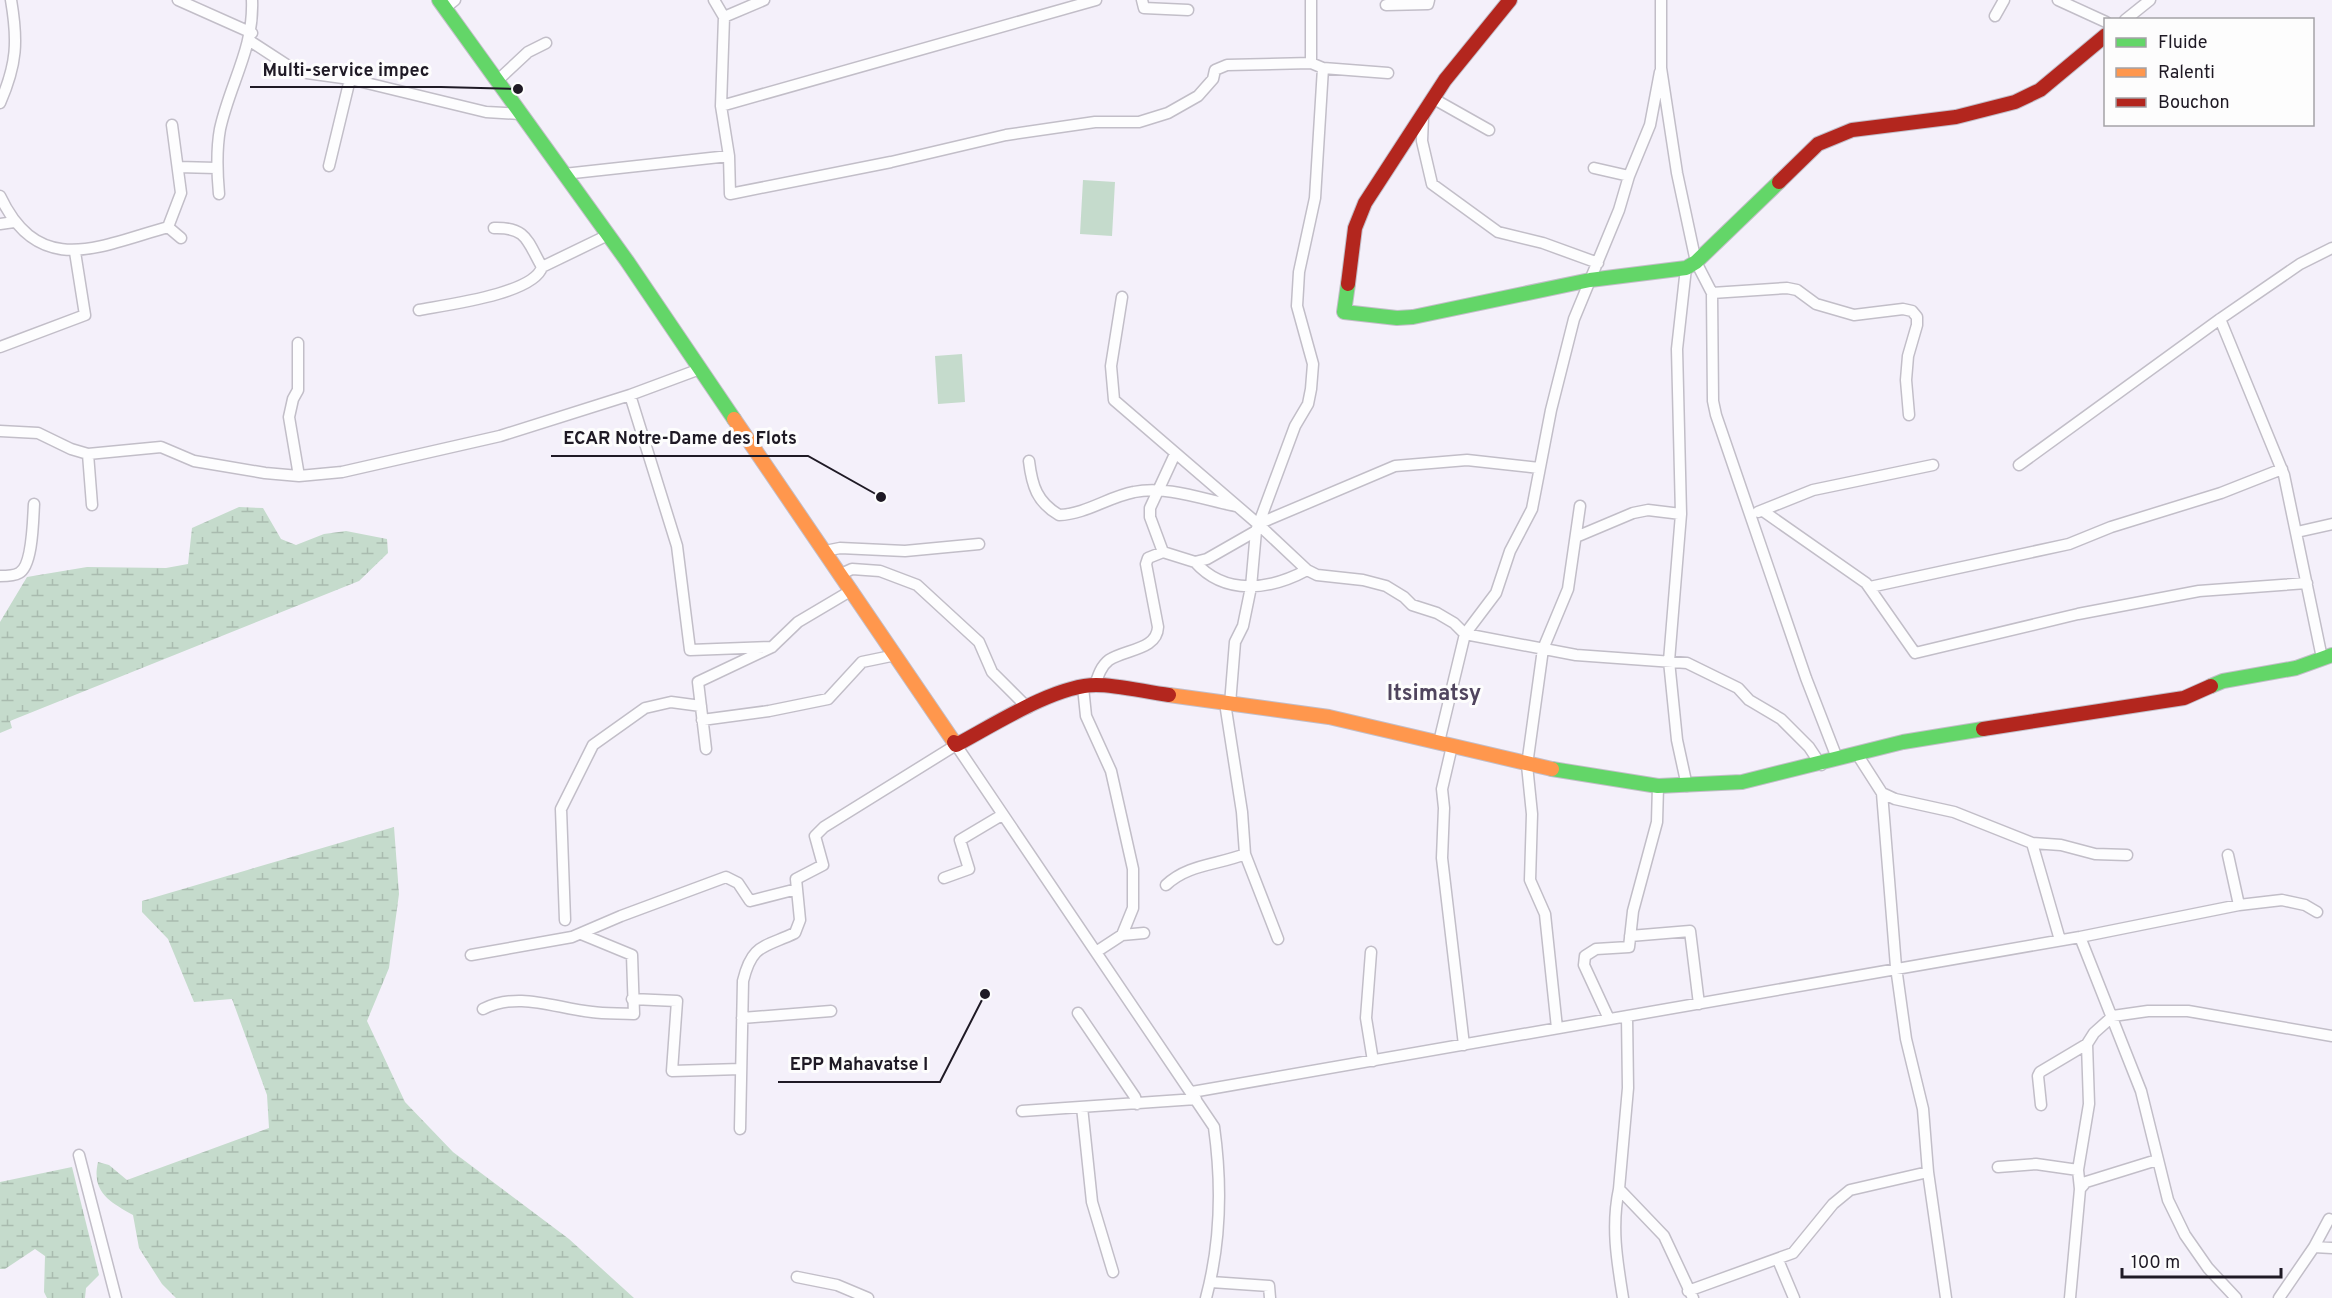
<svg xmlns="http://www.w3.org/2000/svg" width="2332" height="1298" font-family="Overpass,sans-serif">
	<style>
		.green { fill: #c5dbcc }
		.wetland { fill: url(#wetland-marsh) }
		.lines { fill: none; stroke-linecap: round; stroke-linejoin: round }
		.street-casing { stroke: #c2bec8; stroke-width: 13 }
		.fast-casing { stroke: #c2bec8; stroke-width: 16 }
		.slow-casing { stroke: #c2bec8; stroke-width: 16 }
		.jam-casing { stroke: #c2bec8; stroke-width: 16 }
		.street { stroke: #fdfdfe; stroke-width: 10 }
		.fast { stroke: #63d668; stroke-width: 14 }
		.slow { stroke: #ff974d; stroke-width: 14 }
		.jam { stroke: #b3261e; stroke-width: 14 }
		.labels { text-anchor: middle; stroke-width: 6; stroke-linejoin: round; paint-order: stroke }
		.district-label { font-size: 22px; font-weight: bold; fill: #50455e; stroke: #fdfdfd }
		.leader { fill: none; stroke: #1f1a25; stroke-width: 2 }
		.callout-dot { fill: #1f1a25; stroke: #fdfdfd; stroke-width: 2 }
		.callout-label { font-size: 18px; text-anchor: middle; font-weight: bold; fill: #1f1a25; stroke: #fdfdfd; stroke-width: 6; stroke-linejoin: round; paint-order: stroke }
	</style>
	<defs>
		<pattern id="wetland-marsh" width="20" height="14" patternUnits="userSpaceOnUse" patternTransform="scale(1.5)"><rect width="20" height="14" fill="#c5dbcc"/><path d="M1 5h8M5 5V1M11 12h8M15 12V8" fill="none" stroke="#a9bbaf"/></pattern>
	</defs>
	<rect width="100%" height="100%" fill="#f4f0fa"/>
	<!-- green -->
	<path class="green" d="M1083,180L1115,182L1112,236L1080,234Z
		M962,354L965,402L938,404L935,356Z"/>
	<!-- wetland -->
	<path class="wetland" d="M239,507L263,508L281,539L296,545L324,534L346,531L387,539L388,553L359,581L10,721L12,728L0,733V622L27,577L87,567L166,568L188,564L192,528Z
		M394,827L399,894L389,968L367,1021L405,1102L453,1152L569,1239L634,1298H176L162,1284L139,1248L133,1215C110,1202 91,1192 98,1162L109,1165L127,1180L269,1128L267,1095L232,999L194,1002L168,939L142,912V901Z
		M72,1167L99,1275L86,1288L85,1298H47L44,1292L45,1256L35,1249L5,1269H0V1182Z"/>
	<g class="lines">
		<!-- street casing -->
		<g class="street-casing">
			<path id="street" d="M178,0L252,33
				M714,0L724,17L721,106L729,156L730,194L891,162L1006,135L1095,122H1139L1168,113L1198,96L1213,79L1215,70L1227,65L1311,63L1323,68L1388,73
				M1142,0L1144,8L1188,10
				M1661,0V68L1677,173L1696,262L1712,293L1713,401L1716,415L1806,678L1837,758
				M2058,0L2106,22
				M1386,5L1428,4L1429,0
				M445,8L455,0
				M1995,16L2004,0
				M724,17L764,0
				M2125,20L2150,0
				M250,41L293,69L307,73L350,79L486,112L521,114
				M1311,63V0
				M498,80L528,52L546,43
				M1434,99L1489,130
				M0,103C17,64 18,41 11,0
				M721,106L1096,0
				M1423,117L1422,141L1432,184L1498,232L1543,243L1598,263
				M172,125L181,193L168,227L181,238
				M329,166L350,79
				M178,167L216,168
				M1594,168L1629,176
				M564,174L729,156
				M219,194C217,172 216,151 220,129C230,83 254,49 252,0
				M0,196C39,279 100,246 168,227
				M0,224L14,222
				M494,228C527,227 527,241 542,267
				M1686,268L1677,349L1681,514L1669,661L1677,740L1687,786
				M1712,293L1787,288L1797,290L1816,304L1854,315L1903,309L1912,311L1917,317V325L1908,356L1906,380L1909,415
				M1122,297L1111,366L1114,400L1258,524L1307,570L1317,575L1363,580L1386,586L1404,597L1412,605L1437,613L1454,623L1465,634L1576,655L1687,663L1738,688L1749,700L1781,719L1809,747L1821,765
				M419,310C445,305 534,294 542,267L608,235
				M2220,319L2284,475L2322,658
				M298,343V390L293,399L289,417L299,476
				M0,347L85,315L75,252
				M630,395L677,546L690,650L772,647
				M0,431L38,433L71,449L88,454L161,447L194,461L265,473L299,476L342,472L500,436L630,395L700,369
				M88,454L92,505
				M1029,461C1032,486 1037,502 1059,515C1086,514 1108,497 1134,492C1166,485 1205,500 1236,506
				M2019,465L2220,319L2300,264L2332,248
				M1763,511L1866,583L1915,653L2078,614L2199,591L2307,583
				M1758,512L1813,490L1933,465
				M1258,524L1395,466L1467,460L1539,468
				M2297,532L2332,524
				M1576,537L1633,513L1648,510L1681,514
				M825,551L840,548L905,551L979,544
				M1163,552L1150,517V508L1175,454
				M1195,562C1225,596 1270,590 1307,570
				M841,574L852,569L880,571L917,585L979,642L992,672L1028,708
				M0,576C6,576 14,576 19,573C33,566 33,518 34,504
				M1870,587L2069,544L2111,527L2221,493L2282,469
				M1095,685C1098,676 1101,666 1109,660C1126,649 1157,650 1158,627L1146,564L1148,558L1163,552L1195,562L1207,559L1256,531L1295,426L1308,404L1311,389L1313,364L1297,306L1299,272L1315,198L1323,68
				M1083,687L1086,716L1111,771L1133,869V908L1122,935
				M1225,703L1242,812L1245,854L1278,939
				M1230,704L1235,642L1243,626L1251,587L1256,531
				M702,720L769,711L828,699L862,662L896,655
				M1439,742L1465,634L1496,593L1510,551L1532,509L1551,410L1574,319L1619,210L1629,176L1650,125L1660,72
				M1452,746L1442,789L1444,808L1442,858L1464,1045
				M706,749L698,682L772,647L798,622L852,590
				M1857,754L1882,793L1895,799L1954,812L2032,843L2061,845L2095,854L2127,855
				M1882,793L1896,967L1906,1039L1923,1109L1928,1172L1946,1298
				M2032,843L2060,940
				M2228,855L2239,905
				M944,878L969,869L960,840L1002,815
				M1166,885C1188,864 1218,865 1245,854
				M565,920L561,809L593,745L645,708L671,702L701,706
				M1630,936L1690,931L1699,1004
				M2080,937L2141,1091L2168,1200L2185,1235L2208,1268L2236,1298
				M1096,952L1122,935L1144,933
				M1371,952L1366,1018L1373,1061
				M471,955L572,937L621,916L726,877L738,883L750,901L797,889
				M632,999L677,1001L672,1071L741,1069
				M483,1009C519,991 554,1008 592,1012C605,1014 620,1013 634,1014L632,955L581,934
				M1078,1013L1135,1097L1137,1104
				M1627,1016L1628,1088L1619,1189L1664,1236L1693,1298
				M742,1018L831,1011
				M1609,1019L1584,965L1585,956L1596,949L1629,947L1633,911L1657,822L1658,786
				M1557,1028L1545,914L1530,880L1532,814L1527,765L1543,649L1568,589L1580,506
				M1192,1092L2080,937L2239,905L2282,900L2305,905L2317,912
				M2041,1105L2038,1076L2040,1072L2087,1044
				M1082,1107L1092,1202L1113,1272
				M1022,1111L1196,1099
				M740,1129L743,981C752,944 763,948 795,933L800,920L796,879L823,865L815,836L824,827L956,745L1214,1127C1222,1184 1221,1242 1206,1298
				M79,1155L116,1298
				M1998,1167L2036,1164L2078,1170
				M1619,1189C1611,1226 1617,1261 1623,1298
				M2080,1189L2078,1170L2089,1104L2087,1044L2094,1033L2113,1016L2148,1011H2188L2332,1036
				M2314,1247L2332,1248
				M1778,1260L1794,1298
				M797,1277L837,1285L868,1298
				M1211,1282L1269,1286L1270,1298
				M1688,1291L1793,1253L1833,1204L1850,1190L1928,1172
				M2070,1298L2080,1189L2086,1182L2157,1160
				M2279,1298L2314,1247L2329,1219"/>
		</g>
		<!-- fast casing -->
		<g class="fast-casing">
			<path id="fast" d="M439,0L627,261L734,419
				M1348,284L1344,312L1397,318L1413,317L1590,280L1686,268L1696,262L1779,182
				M2211,686L2223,681L2296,668L2332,655
				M1552,769L1658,786L1742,782L1903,742L1983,729"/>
		</g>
		<!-- slow casing -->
		<g class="slow-casing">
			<path id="slow" d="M734,419L954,742
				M1169,695L1329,717L1552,769"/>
		</g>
		<!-- jam casing -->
		<g class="jam-casing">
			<path id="jam" d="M1779,182L1818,144L1852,130L1956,117L2015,102L2040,90L2106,35
				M1348,284L1355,228L1365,203L1445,80L1510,0
				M1983,729L2184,698L2211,686
				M954,742L956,745C992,726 1055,685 1096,685C1119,685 1145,692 1169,695"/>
		</g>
		<!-- street -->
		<use href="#street" class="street"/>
		<!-- fast -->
		<use href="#fast" class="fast"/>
		<!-- slow -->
		<use href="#slow" class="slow"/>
		<!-- jam -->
		<use href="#jam" class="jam"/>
	</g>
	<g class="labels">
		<!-- district labels -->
		<g class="district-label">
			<text x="1434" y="700">Itsimatsy</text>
		</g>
	</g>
	<!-- callouts -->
	<path class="leader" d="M518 89L441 87H250M881 497L808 456H551M985 994L940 1082H778"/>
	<g class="callout-dot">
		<circle cx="518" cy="89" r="6"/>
		<circle cx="881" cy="497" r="6"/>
		<circle cx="985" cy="994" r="6"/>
	</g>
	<g class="callout-label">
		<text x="346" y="76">Multi-service impec</text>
		<text x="680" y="444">ECAR Notre-Dame des Flots</text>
		<text x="859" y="1070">EPP Mahavatse I</text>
	</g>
	<!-- legend -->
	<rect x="2104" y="18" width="210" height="108" fill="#fdfdfd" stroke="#a4a2a7" stroke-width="1.5"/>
	<rect x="2116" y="38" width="30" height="9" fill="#63d668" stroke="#a4a2a7" stroke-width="1.5"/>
	<text x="2158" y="48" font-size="18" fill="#1f1a25">Fluide</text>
	<rect x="2116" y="68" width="30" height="9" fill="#ff974d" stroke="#a4a2a7" stroke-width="1.5"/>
	<text x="2158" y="78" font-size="18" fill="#1f1a25">Ralenti</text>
	<rect x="2116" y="98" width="30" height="9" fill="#b3261e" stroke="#a4a2a7" stroke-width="1.5"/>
	<text x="2158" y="108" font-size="18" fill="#1f1a25">Bouchon</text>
	<!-- scale -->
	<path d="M2122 1268v9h159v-9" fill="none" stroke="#1f1a25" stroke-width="3"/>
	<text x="2131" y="1268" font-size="18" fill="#1f1a25" stroke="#fdfdfd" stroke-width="4.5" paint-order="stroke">100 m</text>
</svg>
